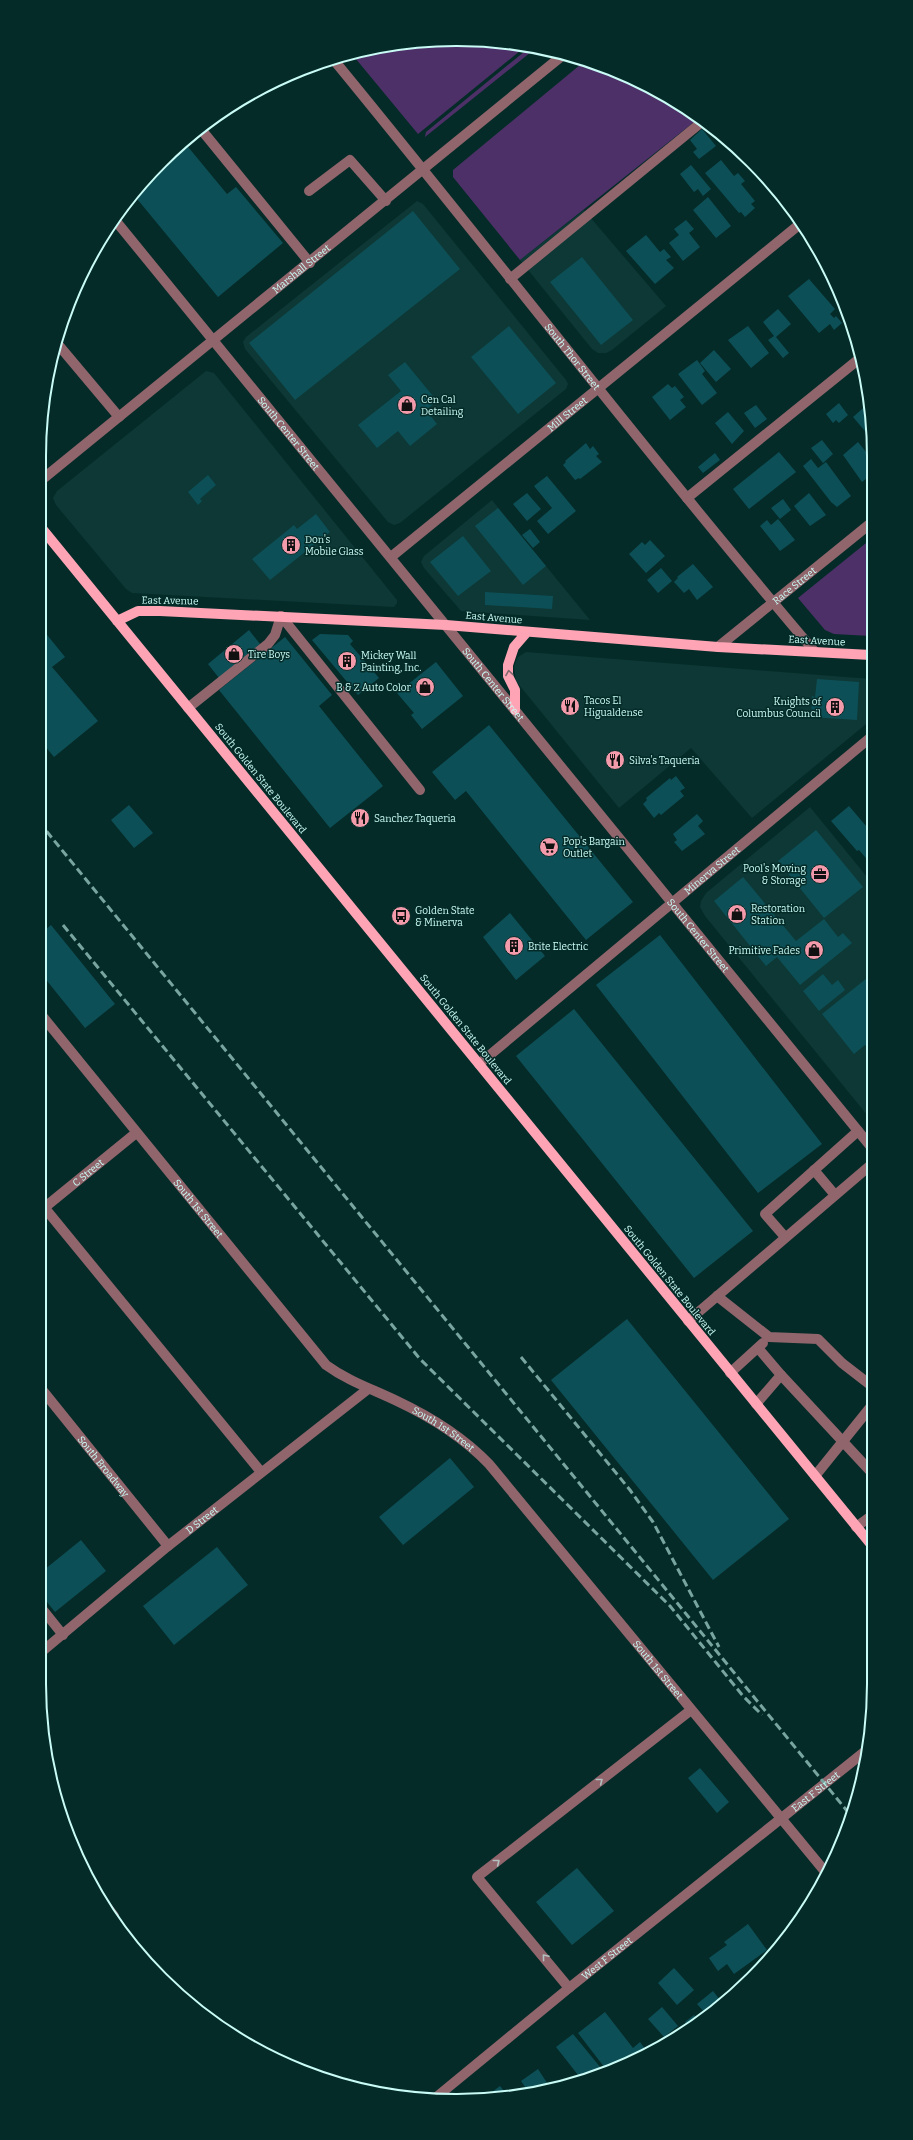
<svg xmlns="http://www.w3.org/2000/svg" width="913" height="2140" font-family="Bitter,serif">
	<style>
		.built { fill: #0d3835 }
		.grass { fill: #4e3068 }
		.building { fill: #0d4f57 }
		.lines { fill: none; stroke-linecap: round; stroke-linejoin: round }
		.minor { stroke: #90656c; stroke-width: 10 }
		.major { stroke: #fea4b5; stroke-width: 10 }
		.rail { stroke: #78a5a0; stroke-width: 3; stroke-dasharray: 8 4; stroke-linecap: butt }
		.oneway { stroke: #82686e }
		.oneway2 { stroke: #b2c0bf }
		.labels { text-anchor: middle; stroke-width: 3; stroke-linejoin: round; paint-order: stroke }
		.street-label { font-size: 10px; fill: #c9fcf6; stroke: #052b28 }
		.poi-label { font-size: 10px; fill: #c9fcf6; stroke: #052b28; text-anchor: start }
		.rim { fill: none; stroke: #c9fcf6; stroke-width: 2 }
	</style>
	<rect width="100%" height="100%" fill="#052b28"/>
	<!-- built -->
	<path class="built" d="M417,201L423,204L566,380L568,384L566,389L400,523L394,525L388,522L245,349L243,342L246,337Z
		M584,210L666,306L612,350L606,353H598L592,349L520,260Z
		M206,371L214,373L397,600V603L394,607L132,593L126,589L56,505L53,498L57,491Z
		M492,500L590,620L461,611L424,568L421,562L424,556Z
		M526,652L871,679V720L752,818L691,748L619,808L516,681L514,666L518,657Z
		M810,807L872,883V1121L705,916L700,907L701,901L706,893Z"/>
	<!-- grass -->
	<path class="grass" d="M429,40L511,43L526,46L418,134L351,53Z
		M530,47L536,48L425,137L426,132Z
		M586,60L641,82L699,118L520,260L453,177V170Z
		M871,539V636L834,634L825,630L798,598Z"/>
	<!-- building -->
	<path class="building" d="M702,129L716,146L699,159L693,152L697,149L690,140Z
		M184,142L227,194L236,187L283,243L218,297L133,194L143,181Z
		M721,160L734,176L738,173L745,181L741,184L755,201L751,204L755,208L745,217L741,212L739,213L705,173Z
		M691,165L711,189L703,196L698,189L694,192L680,174Z
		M708,197L731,226L716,238L693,210Z
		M413,211L460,269L295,400L249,343Z
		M686,220L694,229L689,233L700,247L683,261L669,243L679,235L674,229Z
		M646,235L660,252L664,249L671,257L666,260L674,268L655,284L626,251Z
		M582,257L633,320L601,345L550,282Z
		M809,279L835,309L830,314L834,318L836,316L842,323L834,330L830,324L819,333L788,296Z
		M778,309L791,324L776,337L789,353L783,358L768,340L774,336L763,322Z
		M509,326L556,383L518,414L471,357Z
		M748,326L769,353L751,368L728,340Z
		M714,350L731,369L716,382L700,363Z
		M697,360L705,371L702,374L717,393L702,405L678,374Z
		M405,362L437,401L426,410L437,424L410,446L398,431L377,448L358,425L401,391L388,375Z
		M668,384L672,388L675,386L684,397L680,400L686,407L670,420L652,397Z
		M870,402V437L853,417Z
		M839,403L848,415L839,423L836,420L833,423L826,414Z
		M756,405L767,419L755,428L744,413Z
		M728,412L744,431L732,444L715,423Z
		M822,440L833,454L823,463L811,448Z
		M858,442L871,458V475L862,482L843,455Z
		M586,443L590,449L593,446L599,454L596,456L602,462L580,479L579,478L575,480L563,465L566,462L565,461Z
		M779,452L796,472L749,509L733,489Z
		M715,453L720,460L703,473L698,467Z
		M811,459L818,468L826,462L851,496L837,507L831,502L803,466Z
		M208,475L216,485L200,499L202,501L198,505L188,492Z
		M547,476L576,511L548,534L537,521L552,508L534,486Z
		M527,493L541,509L527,521L513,504Z
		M809,493L826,515L810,526L794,506Z
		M783,499L791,510L780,519L771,508Z
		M498,508L546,566L523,585L475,526Z
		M316,514L330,532L270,580L252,559L294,525L297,529Z
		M778,519L795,540L780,551L760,526L767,520L771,525Z
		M530,529L540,542L533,548L522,535Z
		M463,536L491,571L458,596L430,562Z
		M650,540L665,556L646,573L629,554L642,542L645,545Z
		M693,564L713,587L697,600L689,589L684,593L674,582L678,578L677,577Z
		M661,568L672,581L658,593L647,580Z
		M485,592L553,596L552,609L485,605Z
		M39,625L65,657L52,667L98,721L54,757L39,739Z
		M249,630L260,644L219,678L208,664Z
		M320,634L348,635L353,641L350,644L379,678L358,695L312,640Z
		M285,637L332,695L319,706L383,786L330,828L219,690Z
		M436,662L463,696L422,729L411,715L414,713L397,693Z
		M817,679L859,682L857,720L811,717L812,696L815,697Z
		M489,725L633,902L586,940L466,791L455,800L432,772Z
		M676,776L685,788L680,791L684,796L661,815L659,813L654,818L643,804L647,800L646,798L670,778L671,780Z
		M129,805L153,833L134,848L111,820Z
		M849,806L872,833V865L859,850L857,851L831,821Z
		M697,814L703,821L698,826L705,834L682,851L674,842L677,840L673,834Z
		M816,830L863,887L824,918L778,861Z
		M743,877L796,941L824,919L838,937L843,933L852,943L800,985L777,957L766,966L714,901Z
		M510,913L545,956L516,980L483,937Z
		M51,925L115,1004L85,1028L39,971V935Z
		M660,935L822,1144L758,1193L596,985Z
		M823,974L832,985L838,980L845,990L819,1011L803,991Z
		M872,974V1055L865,1045L854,1054L822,1014Z
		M574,1009L753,1231L694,1278L516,1056Z
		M627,1319L789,1519L713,1580L551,1380Z
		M450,1458L474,1487L403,1545L379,1517Z
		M81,1540L106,1571L55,1612L39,1592V1574Z
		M217,1547L248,1585L174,1645L143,1606Z
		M700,1768L729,1802L717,1813L688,1778Z
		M577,1868L614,1911L572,1945L536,1902Z
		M748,1924L767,1950L734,1974L727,1964L718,1971L709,1958L727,1945L724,1942Z
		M674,1968L694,1990L677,2005L658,1983Z
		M713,1991L723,2004L707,2015L697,2004Z
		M662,2007L678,2026L664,2037L648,2019Z
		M605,2012L633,2048L640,2042L648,2053L608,2072L578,2033Z
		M694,2015L698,2020L705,2015L706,2016L689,2028L685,2022Z
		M573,2034L605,2073L582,2080L556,2047Z
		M538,2069L551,2089L530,2094L521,2081Z
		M500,2086L508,2096L484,2098Z"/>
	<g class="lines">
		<!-- minor -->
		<g class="minor">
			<path id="s1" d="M333,59C495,256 650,458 815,652"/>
			<path d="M200,128L310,263"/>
			<path d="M309,191L350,160L386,201"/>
			<path id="s2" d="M115,220L872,1148"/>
			<path d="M510,279L703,121"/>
			<path d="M56,342L119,417"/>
			<path id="s3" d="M39,482L563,55"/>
			<path d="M687,498L859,359"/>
			<path id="s4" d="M391,557L800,224"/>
			<path d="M281,616L420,790"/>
			<path id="s5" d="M718,647L871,523"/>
			<path d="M188,708L268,644L275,635L281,616"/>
			<path id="s6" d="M39,1012L326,1365C348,1381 372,1389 397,1401C431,1417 463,1437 489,1464L827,1874"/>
			<path id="s7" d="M479,1064L871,737"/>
			<path d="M814,1170L835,1195"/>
			<path d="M39,1201L261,1472"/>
			<path id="s8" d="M39,1212L136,1133"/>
			<path d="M785,1237L765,1214L858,1131"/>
			<path d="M717,1296L769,1337L818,1339L842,1363L873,1387"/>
			<path d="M688,1321L873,1163"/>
			<path d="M730,1373L763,1343"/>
			<path d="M781,1375L873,1474"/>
			<path id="s9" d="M39,1386L168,1546"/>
			<path d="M756,1404L781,1375L758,1348"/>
			<path d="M815,1476L873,1404"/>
			<path d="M856,1527L874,1514"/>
			<path d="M39,1605L63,1635"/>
			<path id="s10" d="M39,1654L168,1546L368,1389"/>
			<path d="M94,1890L114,1916"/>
			<path d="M569,1988L477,1877L691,1710"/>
			<path id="s11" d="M434,2099L569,1988L868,1749"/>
		</g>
		<!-- major -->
		<path class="major" d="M39,525L874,1548
			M117,621L138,611H160L446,625L718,647L871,655
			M515,710V690L508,676V665L514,647L527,632"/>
		<!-- rail -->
		<path class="rail" d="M39,822L852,1817
			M63,925L420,1359L670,1606L743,1696L762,1715
			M521,1357L630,1490L653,1522L719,1647"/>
	</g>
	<!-- one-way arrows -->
	<defs><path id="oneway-chevron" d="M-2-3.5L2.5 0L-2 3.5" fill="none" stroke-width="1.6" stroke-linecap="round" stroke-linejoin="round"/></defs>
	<use class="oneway" href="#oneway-chevron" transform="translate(509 673) rotate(-99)"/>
	<g class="oneway2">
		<use href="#oneway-chevron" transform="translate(600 1781) rotate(-38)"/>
		<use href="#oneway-chevron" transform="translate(497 1862) rotate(-38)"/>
		<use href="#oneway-chevron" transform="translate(545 1957) rotate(-130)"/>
	</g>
	<!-- icons -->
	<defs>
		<g id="shop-disc" transform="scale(1)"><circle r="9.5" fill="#f39aab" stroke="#052b28"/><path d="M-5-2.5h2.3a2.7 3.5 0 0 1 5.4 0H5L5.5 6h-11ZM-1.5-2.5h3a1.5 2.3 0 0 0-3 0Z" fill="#111"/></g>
		<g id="building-disc" transform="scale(1)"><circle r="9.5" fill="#f39aab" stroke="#052b28"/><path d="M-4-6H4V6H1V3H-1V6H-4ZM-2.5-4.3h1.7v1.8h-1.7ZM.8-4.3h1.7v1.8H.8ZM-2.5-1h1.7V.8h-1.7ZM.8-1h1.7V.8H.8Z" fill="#111"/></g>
		<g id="restaurant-disc" transform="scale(1)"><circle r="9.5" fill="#f39aab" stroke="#052b28"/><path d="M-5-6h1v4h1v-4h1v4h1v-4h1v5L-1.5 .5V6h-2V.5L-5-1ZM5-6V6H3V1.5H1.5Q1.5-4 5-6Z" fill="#111"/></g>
		<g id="supermarket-disc" transform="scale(1)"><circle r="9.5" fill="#f39aab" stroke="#052b28"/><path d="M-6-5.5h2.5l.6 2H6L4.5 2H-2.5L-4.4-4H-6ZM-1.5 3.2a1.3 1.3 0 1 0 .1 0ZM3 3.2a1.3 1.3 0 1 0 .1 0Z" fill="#111"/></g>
		<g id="office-disc" transform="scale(1)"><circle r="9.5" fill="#f39aab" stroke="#052b28"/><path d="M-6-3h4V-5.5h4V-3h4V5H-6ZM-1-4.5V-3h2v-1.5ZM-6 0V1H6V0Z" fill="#111"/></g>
		<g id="bus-disc" transform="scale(1)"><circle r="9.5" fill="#f39aab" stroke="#052b28"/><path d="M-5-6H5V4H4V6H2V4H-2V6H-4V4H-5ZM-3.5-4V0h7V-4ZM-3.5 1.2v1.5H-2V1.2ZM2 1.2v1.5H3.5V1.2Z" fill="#111"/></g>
	</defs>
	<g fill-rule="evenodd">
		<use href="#shop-disc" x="407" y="405"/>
		<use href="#building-disc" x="291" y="545"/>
		<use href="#shop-disc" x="234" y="654"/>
		<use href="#building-disc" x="347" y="661"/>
		<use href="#shop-disc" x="425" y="687"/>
		<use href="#restaurant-disc" x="570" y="706"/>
		<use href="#building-disc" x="835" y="707"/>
		<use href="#restaurant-disc" x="615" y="760"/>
		<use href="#restaurant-disc" x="360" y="818"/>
		<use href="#supermarket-disc" x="549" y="847"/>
		<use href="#office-disc" x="820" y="874"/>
		<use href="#shop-disc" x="737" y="914"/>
		<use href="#bus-disc" x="401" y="916"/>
		<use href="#building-disc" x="514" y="946"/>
		<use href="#shop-disc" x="814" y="950"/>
	</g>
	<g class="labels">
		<!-- street labels -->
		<g class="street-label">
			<text dy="4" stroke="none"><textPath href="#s3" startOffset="338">Marshall Street</textPath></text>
			<text dy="4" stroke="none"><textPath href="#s1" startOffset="382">South Thor Street</textPath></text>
			<text dy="4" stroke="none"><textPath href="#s4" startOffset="227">Mill Street</textPath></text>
			<text dy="4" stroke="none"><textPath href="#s2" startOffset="275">South Center Street</textPath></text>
			<text dy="4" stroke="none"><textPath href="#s5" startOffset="98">Race Street</textPath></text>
			<text transform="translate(170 600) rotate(1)" y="4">East Avenue</text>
			<text transform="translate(494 617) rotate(5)" y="4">East Avenue</text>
			<text transform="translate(817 640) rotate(3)" y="4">East Avenue</text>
			<text dy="4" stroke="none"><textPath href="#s2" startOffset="599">South Center Street</textPath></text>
			<text transform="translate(261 778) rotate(51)" y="4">South Golden State Boulevard</text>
			<text dy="4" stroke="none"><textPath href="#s7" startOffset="303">Minerva Street</textPath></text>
			<text dy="4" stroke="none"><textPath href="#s2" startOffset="923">South Center Street</textPath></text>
			<text transform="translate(466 1029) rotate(51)" y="4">South Golden State Boulevard</text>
			<text dy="4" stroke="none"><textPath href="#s8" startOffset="63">C Street</textPath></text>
			<text dy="4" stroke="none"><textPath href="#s6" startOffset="253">South 1st Street</textPath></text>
			<text transform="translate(670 1280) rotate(51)" y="4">South Golden State Boulevard</text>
			<text dy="4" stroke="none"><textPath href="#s6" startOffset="589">South 1st Street</textPath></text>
			<text dy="4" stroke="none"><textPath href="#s9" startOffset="103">South Broadway</textPath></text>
			<text dy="4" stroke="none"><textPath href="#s10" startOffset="211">D Street</textPath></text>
			<text dy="4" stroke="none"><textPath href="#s6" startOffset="913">South 1st Street</textPath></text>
			<text dy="4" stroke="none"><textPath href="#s11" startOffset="490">East F Street</textPath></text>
			<text dy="4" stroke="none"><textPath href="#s11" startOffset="223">West F Street</textPath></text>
		</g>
		<!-- poi labels -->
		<g class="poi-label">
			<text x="421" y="403">Cen Cal<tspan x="421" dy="12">Detailing</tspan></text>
			<text x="305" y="543">Don's<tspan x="305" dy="12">Mobile Glass</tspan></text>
			<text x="248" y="658">Tire Boys</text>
			<text x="361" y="659">Mickey Wall<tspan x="361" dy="12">Painting, Inc.</tspan></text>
			<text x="411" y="691" text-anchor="end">B &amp; Z Auto Color</text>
			<text x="584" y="704">Tacos El<tspan x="584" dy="12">Higualdense</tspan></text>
			<text x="821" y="705" text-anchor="end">Knights of<tspan x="821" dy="12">Columbus Council</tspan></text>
			<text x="629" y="764">Silva's Taqueria</text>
			<text x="374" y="822">Sanchez Taqueria</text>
			<text x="563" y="845">Pop's Bargain<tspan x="563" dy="12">Outlet</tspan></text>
			<text x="806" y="872" text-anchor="end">Pool's Moving<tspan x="806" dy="12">&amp; Storage</tspan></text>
			<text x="751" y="912">Restoration<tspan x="751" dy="12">Station</tspan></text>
			<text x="415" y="914">Golden State<tspan x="415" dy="12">&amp; Minerva</tspan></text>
			<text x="528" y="950">Brite Electric</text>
			<text x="800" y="954" text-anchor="end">Primitive Fades</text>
		</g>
	</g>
	<!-- crop -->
	<path d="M0 0H913V2140H0ZM456 46H457A410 410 0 0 1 867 456V1684A410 410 0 0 1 457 2094H456A410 410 0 0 1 46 1684V456A410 410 0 0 1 456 46Z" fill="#052b28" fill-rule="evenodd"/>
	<path class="rim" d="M456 46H457A410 410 0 0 1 867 456V1684A410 410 0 0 1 457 2094H456A410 410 0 0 1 46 1684V456A410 410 0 0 1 456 46Z"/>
</svg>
